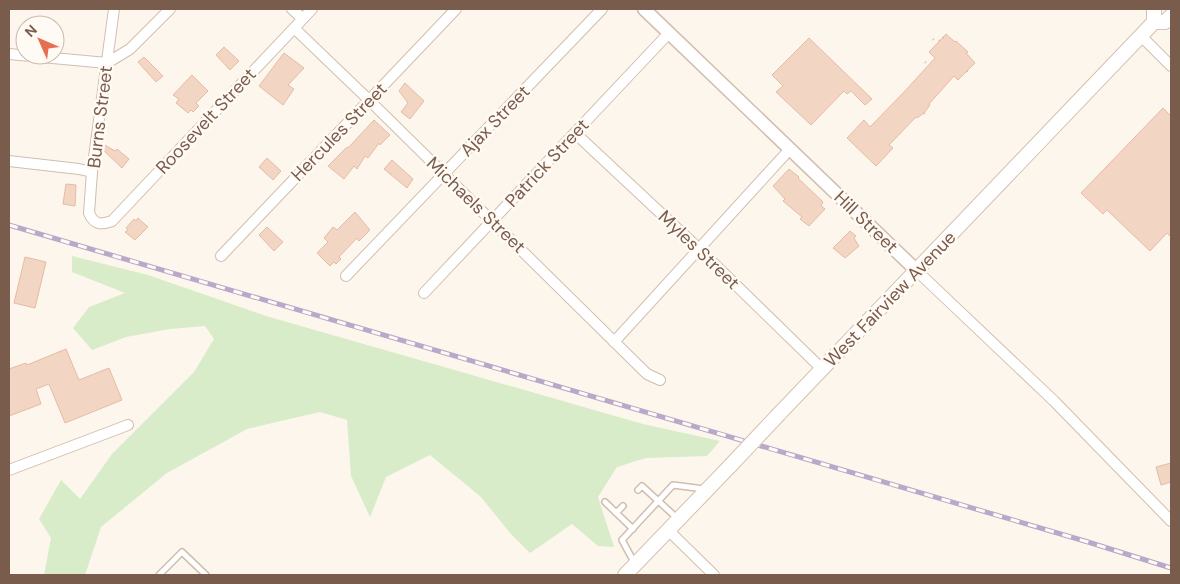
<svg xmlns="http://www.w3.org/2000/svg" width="1180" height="584" font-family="'DM Sans',sans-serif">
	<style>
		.green { fill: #d8ecc9 }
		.building { fill: #f3d5c3; stroke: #e6bba3 }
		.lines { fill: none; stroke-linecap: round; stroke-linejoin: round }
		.service-casing { stroke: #d1beb0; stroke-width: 8 }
		.minor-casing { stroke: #d1beb0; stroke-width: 12 }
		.tertiary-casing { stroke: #d1beb0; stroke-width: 15 }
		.secondary-casing { stroke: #d6c0b0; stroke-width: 16 }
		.path { stroke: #d9b8a5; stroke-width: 2; stroke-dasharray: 1 4; stroke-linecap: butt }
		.service { stroke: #fff; stroke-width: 5 }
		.minor { stroke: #fff; stroke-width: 10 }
		.tertiary { stroke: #fff; stroke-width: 12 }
		.secondary { stroke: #fff; stroke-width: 14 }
		.rail-casing { stroke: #b9a8c9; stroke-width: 5 }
		.rail { stroke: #fffaf3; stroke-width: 3; stroke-dasharray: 9; stroke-linecap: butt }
		.secondary-bridge-casing { stroke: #d6c0b0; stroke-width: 16; stroke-linecap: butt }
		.secondary-bridge { stroke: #fff; stroke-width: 14 }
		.labels { text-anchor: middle; stroke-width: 5; stroke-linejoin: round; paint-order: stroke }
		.street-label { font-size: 18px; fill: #7a5c4d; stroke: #fffaf3 }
	</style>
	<rect width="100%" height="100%" fill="#fdf6ec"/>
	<!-- green -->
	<path class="green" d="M72,256L148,275L266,316L458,371L643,424L720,441L707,456L646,458L617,467L598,497L614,547L598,546L572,524L530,553L510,533L481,497L430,455L386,477L370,517L351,476L347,420L320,412L247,429L167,473L101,527L85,575H44L51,538L39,519L61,480L80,499L112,454L194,372L214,339L205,326L170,329L126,337L92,350L73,328L89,307L125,293L72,272Z"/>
	<!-- building -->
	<path class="building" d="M946,34L955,42L956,41L968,52L966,53L975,63L958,80L954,76L929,104L930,105L924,113L917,118L916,117L889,145L893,148L876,166L847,138L864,120L870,127L905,91L935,58L929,52Z
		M809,38L872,99L865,105L851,91L847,94L844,91L811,125L776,92L783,86L772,75Z
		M224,47L239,61L230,70L216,55Z
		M284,53L304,68L288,85L294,89L283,105L259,86Z
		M144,57L163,76L156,82L138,62Z
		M192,75L208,91L196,103L199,106L193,112L191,110L188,113L176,103L179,99L173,95Z
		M405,83L424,101L410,119L401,112L408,103L399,91Z
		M1163,108L1171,116V237L1167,233L1150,251L1107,210L1103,214L1081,193Z
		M374,120L390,135L380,145L379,143L368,158L365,156L357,169L354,166L344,179L328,166L347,147L348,148Z
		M103,144L115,151L117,149L129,159L122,168L102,149Z
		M267,158L281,171L273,180L259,167Z
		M392,160L413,179L407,188L384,169Z
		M789,169L799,177L798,178L823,202L821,206L825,209L809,226L800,219L802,217L783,201L785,199L773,186Z
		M66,184L76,185L75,206L63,204Z
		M355,212L370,230L359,241L357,238L339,257L341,259L336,264L334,262L330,266L317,253L328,242L324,238L333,227L337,230Z
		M138,218L148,227L135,240L125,232L128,230L126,228L134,219L136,221Z
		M267,227L283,242L274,251L259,235Z
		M850,231L856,236L854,238L859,246L845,258L833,248Z
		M25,257L46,262L35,308L14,303Z
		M66,349L79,380L109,368L122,400L65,423L49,384L36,389L41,404L9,416V369L26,363L27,365Z
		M1171,463V482L1161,485L1156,467Z"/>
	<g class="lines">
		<!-- service casing -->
		<g class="service-casing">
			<path id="service" d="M638,490L642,486L678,519
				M605,502L633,529
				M616,513L623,506
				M634,562L622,540L673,485L704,489
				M159,575L182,552L206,575"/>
		</g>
		<!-- minor casing -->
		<g class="minor-casing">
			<path id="minor" d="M114,9L92,172L89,213C94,225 101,225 112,221L312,9
				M292,9L302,18
				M294,28L369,100L647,374L660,380
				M1141,36L1171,66
				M9,54L107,63L130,49L170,9
				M575,133L699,249L822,369
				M9,161L79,169L92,172
				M221,256L456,9
				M917,271L1054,401L1171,521
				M346,276L602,9
				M424,293L669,33
				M614,342L790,149
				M9,470L128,425
				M668,530L714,575"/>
		</g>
		<!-- tertiary casing -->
		<g class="tertiary-casing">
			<path id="tertiary" d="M644,9L917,271"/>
		</g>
		<!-- secondary casing -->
		<g class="secondary-casing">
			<path id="secondary" d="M1154,22H1165L1171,16
				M779,414L1154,22V9
				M625,575L730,466"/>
		</g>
		<!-- path -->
		<path class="path" d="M933,39L936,42
			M939,41L945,36
			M925,62L928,65
			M967,71L970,75
			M924,113L926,115"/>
		<!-- service -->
		<use href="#service" class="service"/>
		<!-- minor -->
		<use href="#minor" class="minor"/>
		<!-- tertiary -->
		<use href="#tertiary" class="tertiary"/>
		<!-- secondary -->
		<use href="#secondary" class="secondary"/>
		<!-- rail casing -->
		<g class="rail-casing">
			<path id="rail" d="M9,225L1088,542L1171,568"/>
		</g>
		<!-- rail -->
		<use href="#rail" class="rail"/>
		<!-- secondary-bridge casing -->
		<g class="secondary-bridge-casing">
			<path id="secondary-bridge" d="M730,466L779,414"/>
		</g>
		<!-- secondary-bridge -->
		<use href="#secondary-bridge" class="secondary-bridge"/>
	</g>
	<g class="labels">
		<!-- street labels -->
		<g class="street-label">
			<text transform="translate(100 117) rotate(-83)" y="6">Burns Street</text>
			<text transform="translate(206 121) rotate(-47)" y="6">Roosevelt Street</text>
			<text transform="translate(495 121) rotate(-46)" y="6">Ajax Street</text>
			<text transform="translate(339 132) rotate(-46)" y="6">Hercules Street</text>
			<text transform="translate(547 163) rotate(-47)" y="6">Patrick Street</text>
			<text transform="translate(476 205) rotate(44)" y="6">Michaels Street</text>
			<text transform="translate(866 222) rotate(44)" y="6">Hill Street</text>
			<text transform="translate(699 250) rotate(44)" y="6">Myles Street</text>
			<text transform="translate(890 299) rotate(-46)" y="6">West Fairview Avenue</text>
		</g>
	</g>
	<!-- border -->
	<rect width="1180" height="584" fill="none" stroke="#7a5c4d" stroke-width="20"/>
	<!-- north arrow -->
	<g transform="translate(40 40) rotate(315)"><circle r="24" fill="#fffaf3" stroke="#cabbb1"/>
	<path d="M0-4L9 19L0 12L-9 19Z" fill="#e76f51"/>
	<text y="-8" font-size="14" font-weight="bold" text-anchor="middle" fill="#7a5c4d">N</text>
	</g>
</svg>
